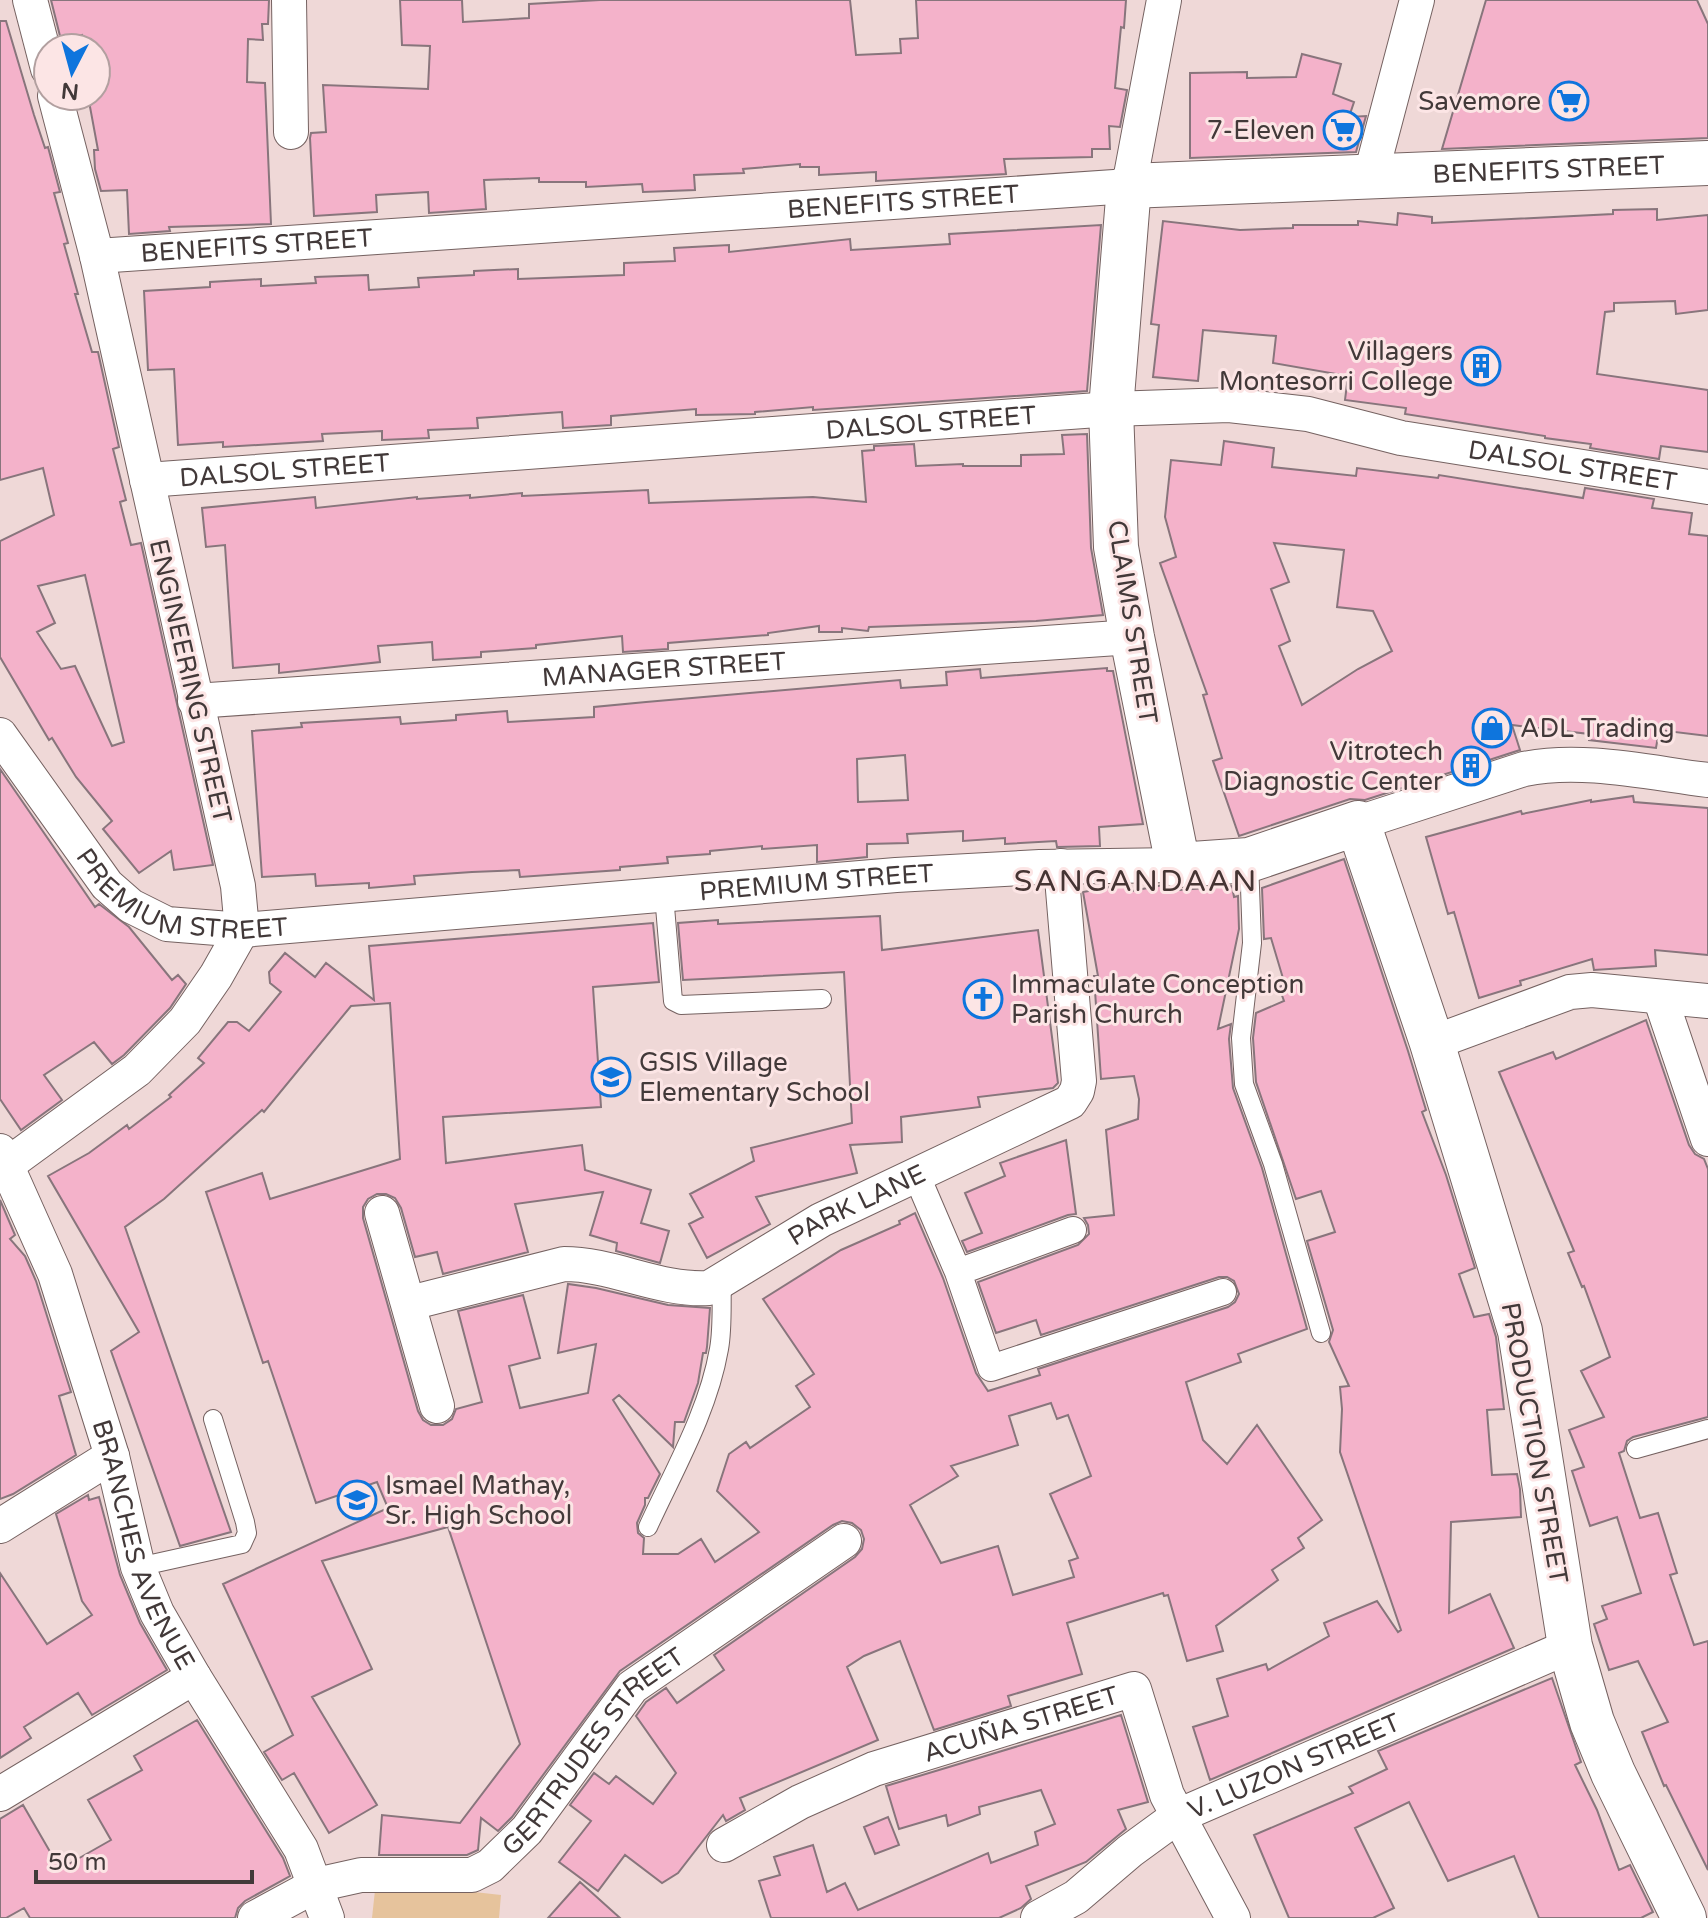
<svg xmlns="http://www.w3.org/2000/svg" width="1708" height="1918" font-family="'Varela Round',sans-serif">
	<style>
		.green { fill: #e6c39c }
		.building { fill: #f4b2ca; stroke: #88757c; stroke-width: 2; fill-rule: evenodd }
		.lines { fill: none; stroke-linecap: round; stroke-linejoin: round }
		.service-casing { stroke: #756261; stroke-width: 20 }
		.pedestrian-casing { stroke: #756261; stroke-width: 28 }
		.minor-casing { stroke: #756261; stroke-width: 36 }
		.tertiary-casing { stroke: #756261; stroke-width: 46 }
		.service { stroke: #fff; stroke-width: 18 }
		.pedestrian { stroke: #fff; stroke-width: 26 }
		.minor { stroke: #fff; stroke-width: 34 }
		.tertiary { stroke: #fff; stroke-width: 44 }
		.labels { text-anchor: middle; stroke-width: 6; stroke-linejoin: round; paint-order: stroke }
		.poi-label { font-size: 26px; fill: #423939; stroke: #fce5e5; text-anchor: end }
		.street-label { font-size: 26px; fill: #423939; stroke: #fce5e5 }
		.quarter-label { font-size: 30px; letter-spacing: 2px; fill: #453433; stroke: #fce5e5 }
	</style>
	<rect width="100%" height="100%" fill="#efd8d7"/>
	<!-- green -->
	<path class="green" d="M376,1881L501,1895L499,1918H372Z"/>
	<!-- building -->
	<path class="building" d="M51,0H269L268,24H262L263,40L248,39L247,82L265,83L271,224L169,227L170,231L129,234L127,190L101,191L95,169L94,150H98L88,96H96V45L85,48L82,35L61,40Z
		M400,0H462L463,22L529,18V4L600,0H850L856,55L901,53L900,39L918,38L916,0H1126L1124,28L1121,27L1115,88L1127,90L1120,127L1109,126L1110,149H1092V157L1004,159L1006,174L876,181V172L819,175V167H800V164L743,169L744,173L694,175L695,190L643,192L642,184L586,187V182H539V178L484,180L486,209L429,213L428,192L376,195L377,212L314,216L310,138L311,133L326,132L323,85L428,89L430,46L402,45Z
		M1486,0H1697L1708,24V138L1442,149Z
		M0,21H6L34,115L45,148L48,147L60,192L54,193L68,243L64,244L78,294H75L92,352H98L119,447L113,449L126,500L120,502L131,545L141,543L213,865L174,870L171,851L139,873L103,829L112,821L76,777L52,738L49,740L0,657V541L54,515L43,468L0,480ZM85,575L124,742L112,746L75,666L61,669L37,632L55,623L38,586Z
		M1302,54L1341,64L1333,94L1354,102L1349,117L1366,116L1356,152L1190,158V73L1247,72V78L1296,77Z
		M1657,209V220L1708,215V310L1676,314L1675,301L1614,303V311L1605,312L1597,374L1708,390V452L1661,446L1659,459L1590,448L1591,444L1545,438V436L1405,414L1406,408L1345,400L1348,376L1273,363L1276,336L1203,330L1198,381L1153,377L1159,325L1151,324L1163,221L1240,230L1293,228V225H1358V221L1397,225L1398,213L1432,217V223L1613,214V210Z
		M1101,225L1087,391L813,410V407L755,412V414L696,415V409L611,416V425L563,428L562,412L477,418L478,428L428,430L429,438L382,440V431L322,434L323,441L223,447V442L178,445L174,369L148,370L144,291L210,287V282L261,279V286L316,283L315,277L368,275L369,290L419,287L418,278L474,275V271L518,269V279L624,275V263L675,261L674,248L729,245V252L850,239L851,250L950,244L949,234Z
		M1087,434L1091,548L1103,615L1036,621L869,627L868,631L842,628V632H819V626L768,633V635L668,643V649L623,652L622,636L536,645V648L481,652V657L433,660L432,642L378,646L380,662L279,673V664L233,668L225,545L206,547L202,508L315,497L316,508L417,497V499L470,495V498L522,493V496L648,490L649,503L813,497L866,502L862,451L874,450V446L914,444L916,466L963,464V466H1021V455L1064,454L1062,435Z
		M1224,441L1274,448L1272,467L1356,476L1357,468L1438,478L1439,475L1583,498L1585,488L1654,499L1652,508L1692,513L1689,534L1708,536V736L1659,730L1656,748L1589,740V734L1512,725L1520,750L1365,800L1350,799L1239,836L1213,761L1222,758L1203,695L1207,694L1160,563L1176,557L1165,517L1171,460L1221,465ZM1274,543L1344,550L1337,607L1373,611L1392,651L1358,669L1302,705L1279,646L1290,641L1271,589L1289,582Z
		M1107,668V671H1113L1143,824L1099,827L1100,846L1057,847L1056,841L1005,844V838L963,841V831L907,834L908,843L867,844V857L817,862V845L762,849V846L710,851V854L667,857L668,863L620,867V870L520,877L519,870L472,872L414,876L415,884L369,888V883L316,886L315,874L262,877L252,731L302,727L301,723L400,717L401,724L456,720V715L507,711L508,722L594,717V707L646,702L900,680L901,688L947,685L946,672L980,669L981,678ZM905,755L908,800L858,802L857,759Z
		M0,769L95,907L99,904L129,927L172,980L178,975L186,984L170,1008L124,1055L112,1064L94,1042L44,1075L62,1100L21,1130L0,1099Z
		M1633,796L1634,802L1708,808V955L1655,950L1656,966L1594,970L1592,959L1520,981L1521,985L1479,998L1454,912L1448,914L1426,837L1521,811L1522,814L1591,800V802Z
		M1344,859L1408,1051L1426,1110L1422,1112L1446,1175L1475,1268L1459,1274L1474,1317L1489,1314L1496,1337L1504,1409L1487,1410L1492,1475L1517,1474L1520,1489L1521,1517L1451,1522L1449,1613L1490,1594L1514,1648L1210,1780L1193,1727L1228,1716L1217,1679L1266,1664L1268,1670L1329,1636L1324,1623L1377,1601L1398,1632L1401,1630L1340,1452L1342,1409L1340,1387L1349,1386L1329,1342L1333,1330L1307,1241L1335,1232L1321,1191L1296,1199L1256,1082L1253,1038L1256,1013L1284,1001L1279,987L1285,985L1271,938L1264,939L1262,888Z
		M1163,885L1180,890L1232,886L1234,897L1238,896L1239,929L1218,1029L1231,1024L1229,1039L1233,1088L1262,1168L1307,1329L1238,1354L1241,1362L1186,1382L1203,1440L1227,1464L1257,1425L1322,1520L1298,1538L1304,1548L1272,1570L1278,1580L1216,1626L1223,1651L1187,1661L1168,1595L1164,1596L1163,1593L1067,1623L1082,1674L1008,1696L1011,1706L934,1730L900,1641L864,1656L847,1667L878,1740L740,1798L745,1810L726,1821L723,1815L678,1873L662,1883L625,1855L598,1891L559,1862L591,1821L570,1805L594,1773L609,1784L616,1776L653,1804L676,1773L636,1716L646,1702L666,1688L677,1703L724,1670L714,1655L855,1557L862,1549L864,1539L861,1530L852,1523L842,1521L833,1525L620,1671L512,1817L498,1831L481,1818L478,1850L467,1855H379L382,1815L460,1823L520,1744L448,1527L322,1561L372,1669L312,1697L377,1805L329,1833L294,1773L282,1780L264,1752L293,1735L223,1584L388,1508L377,1482L316,1503L268,1361L263,1363L206,1192L262,1173L270,1199L400,1159L390,1003L351,1006L264,1112L262,1110L164,1199L125,1227L231,1532L180,1546L111,1351L139,1332L48,1176L89,1153L127,1125L129,1129L171,1097L169,1095L204,1063L198,1058L228,1022H237L249,1031L281,992L270,983L269,972L285,953L315,977L326,963L374,1000L369,946L653,923L659,982L593,987L601,1107L443,1117L446,1163L582,1145L585,1170L651,1190L641,1223L669,1231L660,1263L616,1251L617,1243L590,1235L603,1192L515,1204L528,1252L443,1274L437,1252L415,1257L401,1208L395,1198L386,1194H377L368,1199L363,1207V1218L418,1411L423,1420L431,1425H443L452,1419L456,1409L482,1402L458,1311L523,1295L540,1358L509,1366L520,1408L588,1393L596,1344L558,1353L568,1284L596,1288L668,1305L710,1308L707,1347L706,1353H703L698,1383L684,1422H675L673,1447L619,1395L613,1400L660,1474L648,1498H645V1505L637,1523L638,1533L644,1538L643,1554H678L701,1539L715,1562L759,1532L717,1491L729,1454L746,1442L750,1448L810,1407L796,1386L814,1374L763,1299L841,1250L900,1224L899,1221L915,1213L943,1278L976,1373L988,1391L1040,1375L1038,1369L1228,1307L1235,1302L1239,1294L1234,1281L1227,1277H1219L1041,1335L1036,1320L996,1333L978,1282L1078,1245L1089,1234L1088,1225L1084,1218L1114,1215L1106,1130L1138,1119L1139,1099L1134,1076L1101,1079L1094,976H1098L1083,892L1117,886H1131L1132,891ZM1051,1403L1057,1419L1068,1415L1091,1476L1050,1494L1078,1558L1069,1561L1074,1577L1013,1595L998,1546L941,1563L910,1505L958,1476L951,1466L1018,1445L1009,1416Z
		M880,916L882,950L1038,930L1058,1083L1053,1088L978,1097L980,1107L901,1117L902,1142L850,1145L857,1173L756,1197L770,1224L707,1258L689,1224L703,1217L690,1194L754,1161L751,1148L852,1123L844,972L683,980L678,923L718,920V924Z
		M1646,1020L1689,1145L1695,1154L1704,1159L1708,1169V1417L1633,1437L1627,1441L1624,1451L1619,1453L1640,1518L1658,1513L1677,1573L1670,1575L1694,1645L1708,1641V1870L1666,1785L1664,1786L1642,1732L1668,1722L1638,1661L1609,1670L1594,1624L1607,1619L1602,1606L1641,1593L1617,1517L1590,1526L1572,1471L1584,1467L1569,1430L1604,1417L1581,1371L1610,1357L1584,1286L1582,1287L1568,1253L1574,1251L1499,1072L1553,1052L1556,1059Z
		M1066,1140L1076,1214L1068,1215L967,1252L962,1241L982,1233L965,1193L1005,1176L1000,1163Z
		M0,1200L15,1235L10,1239L25,1256L36,1281L71,1392L59,1396L76,1455L13,1494L0,1499Z
		M88,1495L89,1500L99,1497L120,1575L140,1623L167,1670L92,1715L78,1693L24,1727L31,1738L0,1758V1573L47,1644L92,1615L82,1601L56,1514Z
		M1552,1678L1581,1762L1575,1765L1597,1810L1619,1870L1630,1865L1653,1912L1641,1918H1539L1514,1856L1448,1881L1409,1802L1355,1828L1394,1908L1373,1918H1289L1254,1835L1353,1793L1349,1787L1387,1769L1378,1751Z
		M1121,1715L1148,1802L1118,1810L1126,1829L1086,1862L1026,1886L1031,1899L1021,1908L999,1918H771L759,1881L780,1875L774,1857L813,1845L827,1892L845,1883L858,1910L988,1853L991,1863L1038,1845L1035,1832L1055,1824L1041,1790L979,1807L980,1814L948,1826L946,1815L899,1829L886,1786Z
		M197,1720L283,1858L290,1876L245,1901L238,1908L235,1918H30L24,1908L6,1918H0V1819L23,1805L60,1869L111,1840L88,1800L142,1770L134,1756Z
		M888,1817L899,1845L875,1854L864,1827Z
		M580,1882L620,1918H548Z"/>
	<g class="lines">
		<!-- service casing -->
		<g class="service-casing">
			<path id="service" d="M1249,860L1252,943L1241,1038L1244,1084L1273,1164L1321,1333
				M664,895L673,1001L681,1005L822,999
				M1636,1449L1708,1429
				M648,1527C674,1470 708,1412 719,1349C723,1327 721,1303 722,1281
				M138,1567L242,1544L247,1533L245,1522L213,1419"/>
		</g>
		<!-- pedestrian casing -->
		<g class="pedestrian-casing">
			<path id="pedestrian" d="M916,1174L958,1272L991,1368L1223,1292
				M958,1272L1073,1230"/>
		</g>
		<!-- minor casing -->
		<g class="minor-casing">
			<g id="minor">
				<path d="M30,0L48,69"/>
				<path d="M289,0L291,132"/>
				<path d="M1370,178L1417,0"/>
				<path id="s1" d="M97,256L1129,186L1164,0"/>
				<path id="s2" d="M147,480L1111,409L1229,405L1308,414L1401,438L1708,487"/>
				<path id="s3" d="M195,701L1132,637"/>
				<path id="s4" d="M0,735L107,885L131,906L167,924L242,930L896,875L1040,867L1178,865"/>
				<path d="M1358,823L1524,769C1582,757 1650,773 1708,780"/>
				<path d="M1660,997L1708,1139"/>
				<path d="M1432,1043L1570,992L1592,990L1708,1001"/>
				<path id="s5" d="M0,1151L55,1274L112,1456L138,1567L157,1613L194,1677L301,1849L327,1918"/>
				<path d="M0,1170L137,1070L185,1021L216,976L242,930L238,886L97,256L55,96"/>
				<path d="M382,1213L437,1406"/>
				<path id="s6" d="M410,1303L564,1264C613,1264 659,1291 709,1288L821,1220L1070,1102L1077,1091L1079,1081L1061,866"/>
				<path d="M0,1526L112,1456"/>
				<path d="M0,1794L194,1677"/>
				<path id="s7" d="M724,1845L800,1802L874,1769L1134,1689L1167,1795L1233,1918"/>
				<path id="s8" d="M255,1918L316,1885L361,1875H472L490,1866L527,1830L632,1687L844,1541"/>
				<path id="s9" d="M1038,1918L1076,1897L1130,1851L1178,1816L1570,1646"/>
			</g>
		</g>
		<!-- tertiary casing -->
		<g class="tertiary-casing">
			<g id="tertiary">
				<path id="s10" d="M1684,1918L1613,1773L1592,1722L1570,1646L1520,1331L1432,1043L1358,823L1249,860L1178,865L1132,637L1116,547L1111,409L1129,186L1708,163"/>
			</g>
		</g>
		<!-- service -->
		<use href="#service" class="service"/>
		<!-- pedestrian -->
		<use href="#pedestrian" class="pedestrian"/>
		<!-- minor -->
		<use href="#minor" class="minor"/>
		<!-- tertiary -->
		<use href="#tertiary" class="tertiary"/>
	</g>
	<!-- icons -->
	<defs>
		<g id="supermarket-ring" transform="scale(2)"><circle r="9.5" fill="#fce5e5" stroke="#0e75dd" stroke-width="1.5"/><path d="M-6-5.5h2.5l.6 2H6L4.5 2H-2.5L-4.4-4H-6ZM-1.5 3.2a1.3 1.3 0 1 0 .1 0ZM3 3.2a1.3 1.3 0 1 0 .1 0Z" fill="#0e75dd"/></g>
		<g id="building-ring" transform="scale(2)"><circle r="9.5" fill="#fce5e5" stroke="#0e75dd" stroke-width="1.5"/><path d="M-4-6H4V6H1V3H-1V6H-4ZM-2.5-4.3h1.7v1.8h-1.7ZM.8-4.3h1.7v1.8H.8ZM-2.5-1h1.7V.8h-1.7ZM.8-1h1.7V.8H.8Z" fill="#0e75dd"/></g>
		<g id="shop-ring" transform="scale(2)"><circle r="9.5" fill="#fce5e5" stroke="#0e75dd" stroke-width="1.5"/><path d="M-5-2.5h2.3a2.7 3.5 0 0 1 5.4 0H5L5.5 6h-11ZM-1.5-2.5h3a1.5 2.3 0 0 0-3 0Z" fill="#0e75dd"/></g>
		<g id="church-ring" transform="scale(2)"><circle r="9.5" fill="#fce5e5" stroke="#0e75dd" stroke-width="1.5"/><path d="M-1.2-6h2.4v3.5h3.3v2.4h-3.3V6h-2.4V-.1h-3.3v-2.4h3.3Z" fill="#0e75dd"/></g>
		<g id="school-ring" transform="scale(2)"><circle r="9.5" fill="#fce5e5" stroke="#0e75dd" stroke-width="1.5"/><path d="M0-5L7-2L0 1L-7-2ZM-4 1L0 2.5L4 1V4Q0 6-4 4Z" fill="#0e75dd"/></g>
	</defs>
	<g fill-rule="evenodd">
		<use href="#supermarket-ring" x="1569" y="101"/>
		<use href="#supermarket-ring" x="1343" y="130"/>
		<use href="#building-ring" x="1481" y="366"/>
		<use href="#shop-ring" x="1492" y="728"/>
		<use href="#building-ring" x="1471" y="766"/>
		<use href="#church-ring" x="983" y="999"/>
		<use href="#school-ring" x="611" y="1077"/>
		<use href="#school-ring" x="357" y="1500"/>
	</g>
	<g class="labels">
		<!-- poi labels -->
		<g class="poi-label">
			<text x="1541" y="110">Savemore</text>
			<text x="1315" y="139">7-Eleven</text>
			<text x="1453" y="360">Villagers<tspan x="1453" dy="30">Montesorri College</tspan></text>
			<text x="1520" y="737" text-anchor="start">ADL Trading</text>
			<text x="1443" y="760">Vitrotech<tspan x="1443" dy="30">Diagnostic Center</tspan></text>
			<text x="1011" y="993" text-anchor="start">Immaculate Conception<tspan x="1011" dy="30">Parish Church</tspan></text>
			<text x="639" y="1071" text-anchor="start">GSIS Village<tspan x="639" dy="30">Elementary School</tspan></text>
			<text x="385" y="1494" text-anchor="start">Ismael Mathay,<tspan x="385" dy="30">Sr. High School</tspan></text>
		</g>
		<!-- street labels -->
		<g class="street-label">
			<text dy="9" stroke="none"><textPath href="#s10" startOffset="2440">BENEFITS STREET</textPath></text>
			<text dy="9" stroke="none"><textPath href="#s1" startOffset="808">BENEFITS STREET</textPath></text>
			<text dy="9" stroke="none"><textPath href="#s1" startOffset="160">BENEFITS STREET</textPath></text>
			<text dy="9" stroke="none"><textPath href="#s2" startOffset="786">DALSOL STREET</textPath></text>
			<text dy="9" stroke="none"><textPath href="#s2" startOffset="1434">DALSOL STREET</textPath></text>
			<text dy="9" stroke="none"><textPath href="#s2" startOffset="138">DALSOL STREET</textPath></text>
			<text transform="translate(1133 622) rotate(81)" y="9">CLAIMS STREET</text>
			<text dy="9" stroke="none"><textPath href="#s3" startOffset="470">MANAGER STREET</textPath></text>
			<text transform="translate(191 681) rotate(77)" y="9">ENGINEERING STREET</text>
			<text dy="9" stroke="none"><textPath href="#s4" startOffset="908">PREMIUM STREET</textPath></text>
			<text dy="9" stroke="none"><textPath href="#s4" startOffset="260">PREMIUM STREET</textPath></text>
			<text dy="9" stroke="none"><textPath href="#s6" startOffset="476">PARK LANE</textPath></text>
			<text transform="translate(1535 1443) rotate(80)" y="9">PRODUCTION STREET</text>
			<text dy="9" stroke="none"><textPath href="#s5" startOffset="420">BRANCHES AVENUE</textPath></text>
			<text dy="9" stroke="none"><textPath href="#s7" startOffset="322">ACUÑA STREET</textPath></text>
			<text dy="9" stroke="none"><textPath href="#s8" startOffset="402">GERTRUDES STREET</textPath></text>
			<text dy="9" stroke="none"><textPath href="#s9" startOffset="300">V. LUZON STREET</textPath></text>
		</g>
		<!-- quarter labels -->
		<g class="quarter-label">
			<text x="1136" y="891">SANGANDAAN</text>
		</g>
	</g>
	<!-- north arrow -->
	<g transform="translate(72 72) rotate(186)"><circle r="38" fill="#fce5e5" stroke="#b2a0a0" stroke-width="2"/>
	<path d="M0-6L14 30L0 20L-14 30Z" fill="#0e75dd"/>
	<text y="-12" font-size="22" font-weight="bold" text-anchor="middle" fill="#423939">N</text>
	</g>
	<!-- scale -->
	<path d="M36 1870v12h216v-12" fill="none" stroke="#423939" stroke-width="4"/>
	<text x="48" y="1870" font-size="24" fill="#423939" stroke="#fce5e5" stroke-width="6" paint-order="stroke">50 m</text>
</svg>
